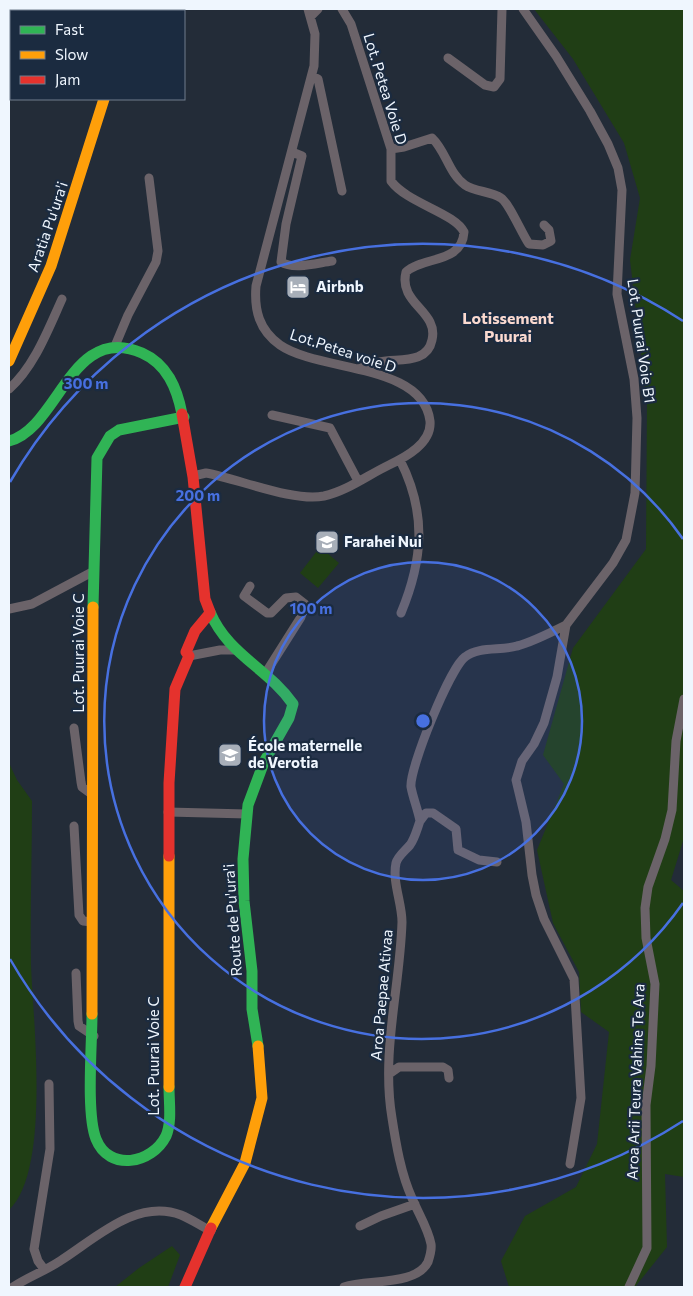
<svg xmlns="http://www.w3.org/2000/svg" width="693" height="1296" font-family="Commissioner,sans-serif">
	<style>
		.green { fill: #203e15 }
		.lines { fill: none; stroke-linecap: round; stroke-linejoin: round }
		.street { stroke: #6b6369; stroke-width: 9 }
		.fast { stroke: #30b455; stroke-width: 11 }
		.slow { stroke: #ff9f0a; stroke-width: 11 }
		.jam { stroke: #e5322d; stroke-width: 11 }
		.ring { fill: none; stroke: #4770e0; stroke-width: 2.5 }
		.labels { text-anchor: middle; stroke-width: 4.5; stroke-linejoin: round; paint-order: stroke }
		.street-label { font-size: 15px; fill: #eff6fe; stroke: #1b2b40 }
		.poi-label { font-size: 15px; font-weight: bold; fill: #eff6fe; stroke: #1b2b40; text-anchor: start }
		.neighbourhood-label { font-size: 16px; font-weight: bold; fill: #fad9cf; stroke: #1b2b40 }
		.centre { fill: #4770e0; stroke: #1b2b40; stroke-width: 2.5 }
		.ring-label { font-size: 15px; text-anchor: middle; font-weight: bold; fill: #4770e0; stroke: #1b2b40; stroke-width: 4.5; stroke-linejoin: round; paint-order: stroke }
	</style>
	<rect width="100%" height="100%" fill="#232c38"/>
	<!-- green -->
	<path class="green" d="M534,9H684V838L671,880L684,891V1177L665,1174L667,1247L635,1287H509L501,1261L525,1216L576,1187L597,1144L609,1032L581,1012L579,972L553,923L537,850L564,784L543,755L573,648L646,549L647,403L630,260L640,198L624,143L573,59Z
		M320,547L339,563L318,588L300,573Z
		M9,763L17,780L32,801C32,856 30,911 31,965C33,1021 51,1171 9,1210Z
		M172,1246L180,1255L168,1287H115L139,1268Z"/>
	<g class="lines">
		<!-- street -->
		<path class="street" d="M342,9L351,24L391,149V181C407,203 455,213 464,232C462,264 423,256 406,272C398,304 439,311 432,340C427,365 397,358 380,362C372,363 365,367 358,369
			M523,9L556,56L590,111L608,144L618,168L622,190L617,294L634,379L637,418L635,493L626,540L613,563L566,625L557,677L544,723L534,744L522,761L516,780L526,822L532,875L536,895L544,919L574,979L581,1098L570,1164
			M114,11L118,9
			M311,16L318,9
			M448,58L485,85L494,87L500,79L502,9
			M312,76L318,79L342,191
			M391,149L404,147L432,138C446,151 449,174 465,185C475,192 491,191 501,198C509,203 522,234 529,244L543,245L551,241L549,230L544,225
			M292,152L302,156L286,224L281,262C294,270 317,263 332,261
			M115,346L128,315L156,262L158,251L149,178
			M9,389C34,367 48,330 62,299
			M272,415L330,428L358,481
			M400,460C427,513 423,560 401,613
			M193,476L206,473C239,479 293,502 324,496C347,491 368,475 389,465C406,457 432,443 430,421C423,363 319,372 280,345C259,330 254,310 256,286L314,66L315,34L308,9
			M250,586L244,596L267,613H271L286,598L296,597L305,604L301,617L265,674
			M9,609L32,604L94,571
			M189,656L220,650H236
			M74,728L81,782L82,787L93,795
			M168,812L247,814
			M74,826L79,915L83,921L92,922
			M497,862L479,860L458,850L456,829L433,813H426L420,821C418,810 413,798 411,787C409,769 450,668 465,657C479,646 501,651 517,646C530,643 554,631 566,625
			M76,973L78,1021L79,1026L94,1036
			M389,1074L399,1067H443L448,1070L449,1078
			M360,1226L381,1216L415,1204
			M44,1269L38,1261L34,1249L50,1149L49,1084
			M13,1287C28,1277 45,1271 60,1261C95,1239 136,1198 181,1215C191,1219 201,1226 211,1231
			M344,1287C368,1279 416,1286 428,1262C430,1256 432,1250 431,1244C428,1228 418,1213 412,1198C401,1174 396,1144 392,1118C381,1052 400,988 402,922C402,903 392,882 396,863C398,856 405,851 410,845C415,838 417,829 420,821
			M629,1287L647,1248L646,1105L651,1066L655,984L646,938L645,908L648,887L665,839L672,810L676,741L684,699"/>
		<!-- fast -->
		<path class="fast" d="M161,11L163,9
			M9,441C59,428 71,322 142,353C167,364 177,388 182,414
			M93,607L97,458L110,436L119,430L184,417
			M210,612C228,655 268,668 293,704L289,718L264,762L248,805L243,859L244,901L252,971V1009L258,1046
			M92,1014C92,1044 86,1114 96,1139C109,1172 152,1164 166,1136C172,1122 169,1103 169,1087"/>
		<!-- slow -->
		<path class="slow" d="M9,361L51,266L104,99
			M169,856V1087
			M92,1014L93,607
			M211,1228L245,1163L262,1098L258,1046"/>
		<!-- jam -->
		<path class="jam" d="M182,414L193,477L205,599L210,612
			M169,856V783L175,689L189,656L186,652L195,631L210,613
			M185,1287L211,1228"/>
	</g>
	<!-- distance rings -->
	<circle cx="423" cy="721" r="159" fill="#4770e0" fill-opacity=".12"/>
	<g class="ring">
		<circle cx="423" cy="721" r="159"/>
		<path d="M683 903A318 318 0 1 1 683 539"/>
		<path d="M683 1121A477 477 0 0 1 10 959M10 482A477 477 0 0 1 683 321"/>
	</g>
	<!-- icons -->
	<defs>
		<g id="hotel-square" transform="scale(1.25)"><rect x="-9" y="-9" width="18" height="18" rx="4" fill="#a8afb9" stroke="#1b2b40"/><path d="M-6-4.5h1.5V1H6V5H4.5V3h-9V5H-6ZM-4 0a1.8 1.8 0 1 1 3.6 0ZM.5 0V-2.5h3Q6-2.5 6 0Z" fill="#fff"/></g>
		<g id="school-square" transform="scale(1.25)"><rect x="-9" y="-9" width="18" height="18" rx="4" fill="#a8afb9" stroke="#1b2b40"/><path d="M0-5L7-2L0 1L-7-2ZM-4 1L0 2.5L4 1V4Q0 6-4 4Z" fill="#fff"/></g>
	</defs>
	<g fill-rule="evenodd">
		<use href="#hotel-square" x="298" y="287"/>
		<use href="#school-square" x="327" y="542"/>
		<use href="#school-square" x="230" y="755"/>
	</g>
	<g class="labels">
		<!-- street labels -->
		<g class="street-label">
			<text transform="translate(385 89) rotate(73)" y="5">Lot. Petea Voie D</text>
			<text transform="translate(48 227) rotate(-71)" y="5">Aratia Pu'ura'i</text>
			<text transform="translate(641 341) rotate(82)" y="5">Lot. Puurai Voie B1</text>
			<text transform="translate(343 351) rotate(18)" y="5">Lot.Petea voie D</text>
			<text transform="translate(79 653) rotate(-90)" y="5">Lot. Puurai Voie C</text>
			<text transform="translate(233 920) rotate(-94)" y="5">Route de Pu'ura'i</text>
			<text transform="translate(382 995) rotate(-85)" y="5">Aroa Paepae Ativaa</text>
			<text transform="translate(154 1056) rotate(-90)" y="5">Lot. Puurai Voie C</text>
			<text transform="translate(636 1082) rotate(-88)" y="5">Aroa Arii Teura Vahine Te Ara</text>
		</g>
		<!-- poi labels -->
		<g class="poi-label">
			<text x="316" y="292">Airbnb</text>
			<text x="344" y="547">Farahei Nui</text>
			<text x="248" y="751">École maternelle<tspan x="248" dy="17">de Verotia</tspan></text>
		</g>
		<!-- neighbourhood labels -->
		<g class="neighbourhood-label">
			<text x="508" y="324">Lotissement<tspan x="508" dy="18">Puurai</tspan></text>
		</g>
	</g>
	<circle cx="423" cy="721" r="8" class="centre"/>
	<g class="ring-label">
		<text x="86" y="389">300 m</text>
		<text x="198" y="501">200 m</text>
		<text x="311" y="614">100 m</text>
	</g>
	<!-- border -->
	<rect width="693" height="1296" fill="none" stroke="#eff6fe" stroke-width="20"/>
	<!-- legend -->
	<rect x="10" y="10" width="175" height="90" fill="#1b2b40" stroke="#707c8c"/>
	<rect x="20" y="26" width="25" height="8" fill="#30b455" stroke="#707c8c"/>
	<text x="55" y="35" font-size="15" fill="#eff6fe">Fast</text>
	<rect x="20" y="51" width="25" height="8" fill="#ff9f0a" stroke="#707c8c"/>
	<text x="55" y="60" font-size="15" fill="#eff6fe">Slow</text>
	<rect x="20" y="76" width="25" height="8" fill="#e5322d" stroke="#707c8c"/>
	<text x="55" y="85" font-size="15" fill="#eff6fe">Jam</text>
</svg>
